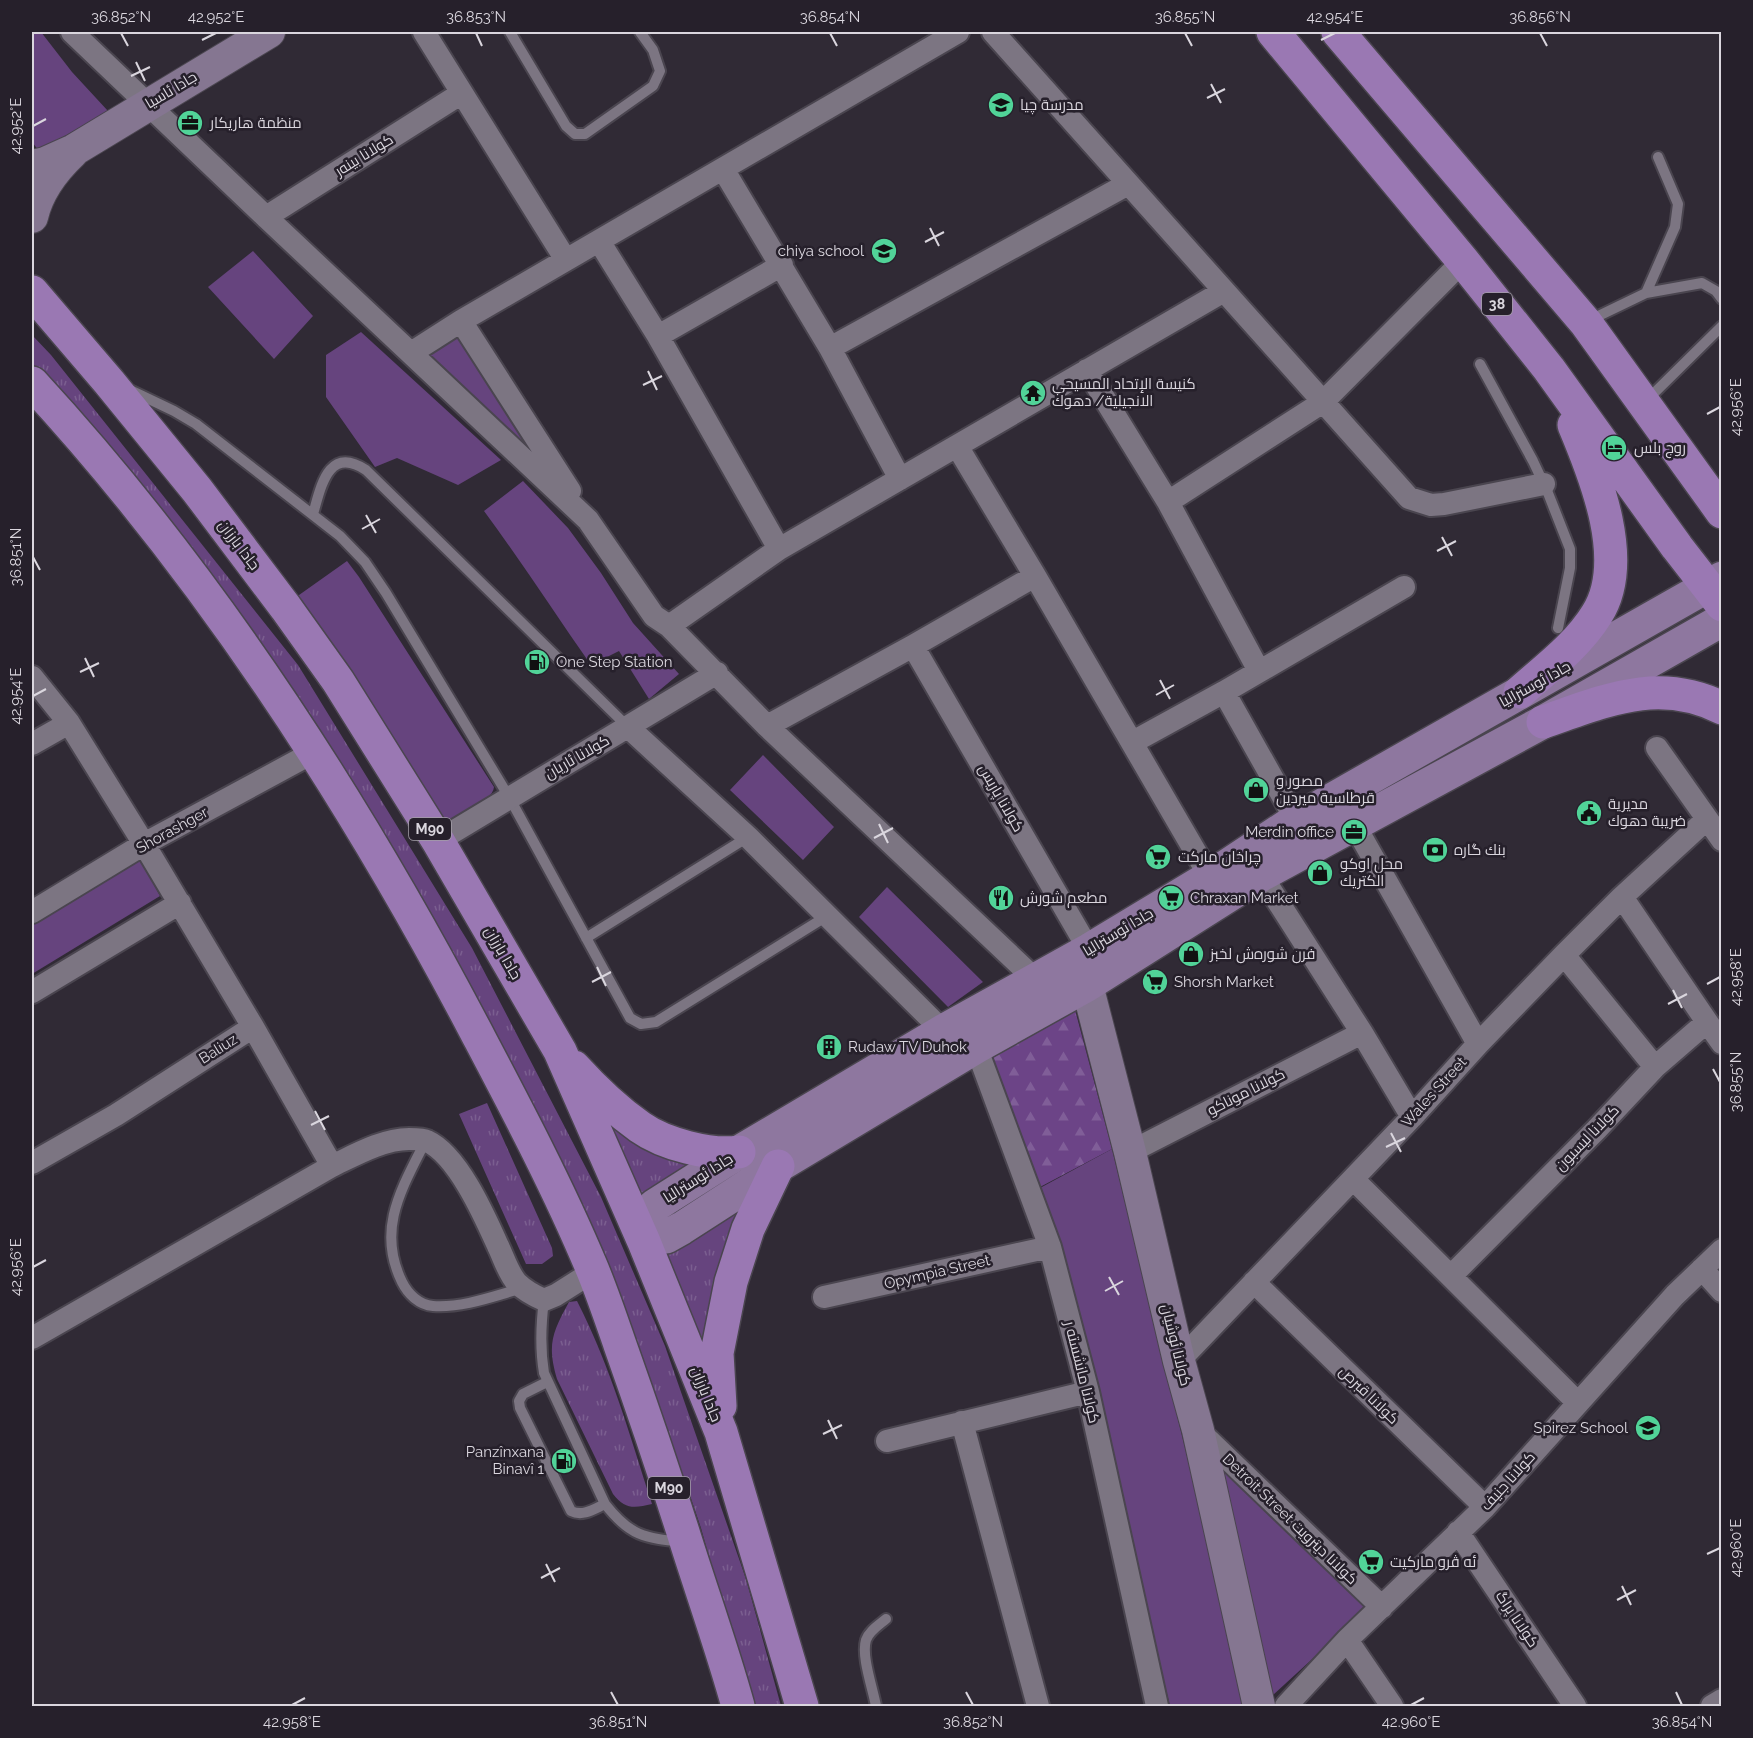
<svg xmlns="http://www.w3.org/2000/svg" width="1753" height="1738" font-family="Raleway,Cairo,sans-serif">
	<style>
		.grass { fill: url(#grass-tufts) }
		.forest { fill: url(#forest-firs) }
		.garden { fill: #66447e }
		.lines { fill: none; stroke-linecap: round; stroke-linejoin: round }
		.lane-casing { stroke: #4a454f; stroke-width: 14 }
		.street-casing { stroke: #4a454f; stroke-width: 26 }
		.secondary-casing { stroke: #4a454f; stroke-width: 34 }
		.primary-casing { stroke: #4a454f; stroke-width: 36 }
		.highway-casing { stroke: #4a454f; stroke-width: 36 }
		.lane { stroke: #7c7582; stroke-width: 10 }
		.street { stroke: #7c7582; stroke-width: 22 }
		.secondary { stroke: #857691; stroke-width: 32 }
		.primary { stroke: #8e779f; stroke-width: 33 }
		.highway { stroke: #9a78b3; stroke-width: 33 }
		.ticks { fill: none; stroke: #dad6de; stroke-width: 2 }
		.labels { text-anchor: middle; stroke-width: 5; stroke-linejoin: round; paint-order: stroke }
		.shield { fill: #26202b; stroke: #a49fa8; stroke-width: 1.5 }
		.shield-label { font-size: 14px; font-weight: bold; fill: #dad6de }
		.street-label { font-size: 15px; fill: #dad6de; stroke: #26202b }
		.poi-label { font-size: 15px; fill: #dad6de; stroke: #26202b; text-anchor: start }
		.neatline { fill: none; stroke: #dad6de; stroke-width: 2 }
		.ticks-label { font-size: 15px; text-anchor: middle; fill: #dad6de }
	</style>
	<defs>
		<pattern id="grass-tufts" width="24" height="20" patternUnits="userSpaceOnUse" patternTransform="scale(1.5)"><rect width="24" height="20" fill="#66447e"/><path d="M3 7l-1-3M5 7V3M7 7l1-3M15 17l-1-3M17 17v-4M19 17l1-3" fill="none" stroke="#7b5e90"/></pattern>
		<pattern id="forest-firs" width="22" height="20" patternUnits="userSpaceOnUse" patternTransform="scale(1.5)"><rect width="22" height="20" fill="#6c4487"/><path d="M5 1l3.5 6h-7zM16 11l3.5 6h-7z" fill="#805e98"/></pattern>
	</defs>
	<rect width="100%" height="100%" fill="#302a35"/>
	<!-- grass -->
	<path class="grass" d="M32,335L51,355L298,665L472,948L601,1197L665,1346L746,1579L781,1706H750L701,1528L641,1352L584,1220L308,722L32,371Z
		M593,1094L714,1158L640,1199Z
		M487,1103L552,1248L553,1256L542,1264H526L459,1114Z
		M761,1188L714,1378L661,1251Z
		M577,1301C611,1368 629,1433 652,1504C635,1508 625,1510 613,1494L557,1379C547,1345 552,1333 569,1302Z"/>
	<!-- forest -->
	<path class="forest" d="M1074,1006L1112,1149L1040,1187L988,1055Z"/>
	<!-- garden -->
	<path class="garden" d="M32,32H41L72,72L108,111L39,151L32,142Z
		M253,251L313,316L274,359L208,287Z
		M461,321L588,520L411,353Z
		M361,332L501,460L458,485L397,458L375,467L326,397V355Z
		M523,481L568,528L601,573L633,623L679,674L649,699L619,651L591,665C555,614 521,561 484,511Z
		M347,561L359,577L494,787C493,802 453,821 440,829L292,600Z
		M763,755L834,827L803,860L730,790Z
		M139,857L160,896L32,974V924Z
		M887,887L983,982L948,1007L859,917Z
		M1112,1149L1248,1706H1170L1062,1262L1040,1188Z
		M1216,1462L1369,1607L1273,1695Z"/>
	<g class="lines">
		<!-- lane casing -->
		<g class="lane-casing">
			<path id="lane" d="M510,32L566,126L575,134H585L653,86L660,71L653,50L640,32
				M1646,293L1675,227L1678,204L1658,157
				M1588,321L1646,293L1702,283L1716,291L1722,299
				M1480,364L1533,461L1548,493L1570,549V568L1558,628
				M130,390L174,411L196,424L340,536L365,562L386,593L509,797L630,1018L641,1024L656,1022L827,916
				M1645,402L1722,326
				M313,514C321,487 328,445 366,470L628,727
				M586,938L748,837
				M426,1140C402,1188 376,1229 402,1282C408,1294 419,1305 433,1306C463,1308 494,1296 523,1288
				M544,1300C541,1323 540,1349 544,1373L605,1504C630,1536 644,1538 683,1542
				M547,1382L523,1394L519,1401L520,1408L571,1511C583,1517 594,1509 605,1504
				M876,1706C873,1689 861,1656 866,1640C869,1631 879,1625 886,1619"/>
		</g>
		<!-- street casing -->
		<g class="street-casing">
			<path id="street" d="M72,32L266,217L588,520L654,616L669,626L767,726L1036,980
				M424,32L566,260
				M993,32L1409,498L1431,505L1444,504L1544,484
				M723,169L830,348L900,479
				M266,217L462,93
				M599,241L658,336L779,549
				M461,321L570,491
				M658,336L782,265
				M830,348L1128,184
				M411,353L461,321L958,32
				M1087,370L1168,502L1259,671
				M957,446L1035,576L1210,877
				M1168,502L1323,402L1463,261
				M669,626L779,549L1224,291
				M913,646L1089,950
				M32,677L69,723L144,844L253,1027L116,1115L32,1163
				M1224,692L1404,587
				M767,726L913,646L1035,576
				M628,727L748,837L943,1031
				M1133,742L1224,692L1296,820
				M32,744L69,723
				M1657,748L1722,840
				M1354,824L1478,1044
				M438,841L717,673
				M1261,875L1362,1033L1412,1117
				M1622,897L1707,1022
				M32,912L144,844L314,752
				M1564,955L1655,1067
				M32,992L180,903
				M253,1027L332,1166
				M976,1047L1050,1247L1088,1392L1157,1706
				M1130,1152L1362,1033
				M1353,1179L1578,1403
				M1702,1269L1722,1291
				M1451,1276L1597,1129L1655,1067L1707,1022L1722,1043
				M1254,1282L1485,1507
				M824,1297L1050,1247
				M32,1338L332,1166C355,1155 383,1139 409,1139C415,1139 423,1139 427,1141C458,1155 485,1217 498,1246C504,1258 508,1273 517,1283C525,1291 535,1296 544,1300L556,1295L594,1271
				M1179,1361L1412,1117L1478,1044L1564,955L1622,897L1707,819
				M962,1422L1038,1706
				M1198,1430L1382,1607
				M887,1441L1088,1392
				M1458,1532L1575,1706
				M1347,1640L1392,1706
				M1286,1706L1347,1640L1485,1507L1675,1295L1722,1250
				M1712,1706L1722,1700"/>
		</g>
		<!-- secondary casing -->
		<g class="secondary-casing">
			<path id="secondary" d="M32,166L45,163L74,150L269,32
				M32,217C38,191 53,171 72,153
				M1087,985L1130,1152L1179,1361L1198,1430L1259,1706"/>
		</g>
		<!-- primary casing -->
		<g class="primary-casing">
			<path id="primary" d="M1722,578L1296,820L1210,877L1089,950L943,1031L739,1152L654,1206C648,1219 650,1233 666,1237L682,1228L778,1166L976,1047L1087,985L1261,875L1543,722L1722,620"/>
		</g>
		<!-- highway casing -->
		<g class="highway-casing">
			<path id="highway" d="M1273,32L1463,261L1549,369L1677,547L1722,605
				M1338,32L1586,323L1722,512
				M32,292L109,382L197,490L286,608L338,681L438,841L560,1051L644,1242L721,1432L802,1706
				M32,383C209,575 352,796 474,1028C515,1106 557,1185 591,1266C602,1292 611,1319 620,1345C642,1407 663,1469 683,1532C701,1590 722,1648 738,1706
				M1520,692C1547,668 1578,645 1597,614C1630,562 1596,477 1574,425
				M1543,722C1605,701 1658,676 1722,708
				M574,1067C594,1089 616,1110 640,1127C664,1144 710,1156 739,1152
				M720,1406L717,1353L731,1282L748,1229L778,1166"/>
		</g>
		<!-- lane -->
		<use href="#lane" class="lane"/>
		<!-- street -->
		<use href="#street" class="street"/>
		<!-- secondary -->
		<use href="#secondary" class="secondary"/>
		<!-- primary -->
		<use href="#primary" class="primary"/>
		<!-- highway -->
		<use href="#highway" class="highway"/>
	</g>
	<!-- ticks -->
	<path class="ticks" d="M121,33L128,46M476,33L482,46M830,33L837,46M1185,33L1192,46M1540,33L1547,46M202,40L216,33M1321,40L1335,33M136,62L145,81M131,76L150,67M1211,84L1221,103M1207,98L1225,89M33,126L46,119M930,228L939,246M925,242L944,232M648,371L657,390M643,385L662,376M1707,414L1720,407M366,515L376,533M362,529L380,519M1442,537L1452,556M1437,551L1456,541M33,557L40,570M85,658L94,677M80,672L99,663M1160,680L1170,699M1156,695L1174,685M33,696L46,689M879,824L888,843M874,838L893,828M597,967L606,986M592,982L611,972M1707,984L1720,977M1673,990L1682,1008M1668,1004L1687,994M1713,1069L1720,1082M315,1111L325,1130M311,1125L329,1116M1391,1133L1401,1152M1386,1147L1405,1138M33,1267L46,1260M1109,1277L1119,1295M1105,1291L1123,1281M828,1420L837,1439M823,1434L842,1425M1707,1554L1720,1548M546,1564L555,1582M541,1578L560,1568M1622,1586L1631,1605M1617,1600L1636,1590M611,1692L618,1705M966,1692L973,1705M1676,1692L1682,1705M292,1705L305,1698M1411,1705L1424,1698"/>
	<!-- icons -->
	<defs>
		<g id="school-disc" transform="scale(1.35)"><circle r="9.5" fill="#51d398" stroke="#26202b"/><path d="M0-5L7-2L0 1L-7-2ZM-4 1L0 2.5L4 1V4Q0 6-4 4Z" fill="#111"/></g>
		<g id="office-disc" transform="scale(1.35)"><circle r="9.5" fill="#51d398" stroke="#26202b"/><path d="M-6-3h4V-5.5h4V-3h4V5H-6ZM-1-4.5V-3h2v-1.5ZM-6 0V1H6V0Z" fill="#111"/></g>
		<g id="temple-disc" transform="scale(1.35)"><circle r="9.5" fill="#51d398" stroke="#26202b"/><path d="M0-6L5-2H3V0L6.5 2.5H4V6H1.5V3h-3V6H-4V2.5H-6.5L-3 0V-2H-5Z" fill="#111"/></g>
		<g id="hotel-disc" transform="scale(1.35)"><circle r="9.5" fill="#51d398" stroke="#26202b"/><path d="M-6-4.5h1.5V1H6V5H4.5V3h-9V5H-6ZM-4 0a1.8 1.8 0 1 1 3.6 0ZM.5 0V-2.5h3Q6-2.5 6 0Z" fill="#111"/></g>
		<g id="fuel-disc" transform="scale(1.35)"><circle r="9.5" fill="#51d398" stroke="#26202b"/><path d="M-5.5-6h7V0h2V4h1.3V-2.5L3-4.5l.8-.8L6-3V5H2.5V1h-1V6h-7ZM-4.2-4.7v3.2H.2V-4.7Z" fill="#111"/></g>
		<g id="shop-disc" transform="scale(1.35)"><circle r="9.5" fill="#51d398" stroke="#26202b"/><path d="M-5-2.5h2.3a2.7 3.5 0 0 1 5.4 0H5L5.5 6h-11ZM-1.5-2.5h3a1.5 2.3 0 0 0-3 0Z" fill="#111"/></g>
		<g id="civic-disc" transform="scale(1.35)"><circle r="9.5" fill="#51d398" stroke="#26202b"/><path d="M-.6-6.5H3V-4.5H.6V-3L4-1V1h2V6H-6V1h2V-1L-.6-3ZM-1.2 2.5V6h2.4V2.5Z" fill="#111"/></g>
		<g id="bank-disc" transform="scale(1.35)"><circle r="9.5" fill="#51d398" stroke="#26202b"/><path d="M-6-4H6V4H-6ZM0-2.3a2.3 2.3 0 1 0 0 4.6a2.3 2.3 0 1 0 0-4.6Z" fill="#111"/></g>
		<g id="supermarket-disc" transform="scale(1.35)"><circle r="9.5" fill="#51d398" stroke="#26202b"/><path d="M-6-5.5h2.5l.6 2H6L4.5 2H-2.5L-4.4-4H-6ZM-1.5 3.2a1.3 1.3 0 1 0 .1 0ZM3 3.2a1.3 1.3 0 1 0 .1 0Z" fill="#111"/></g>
		<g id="restaurant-disc" transform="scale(1.35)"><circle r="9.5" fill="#51d398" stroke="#26202b"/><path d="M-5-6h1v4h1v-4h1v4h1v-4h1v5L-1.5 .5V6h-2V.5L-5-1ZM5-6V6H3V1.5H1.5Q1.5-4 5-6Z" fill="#111"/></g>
		<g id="building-disc" transform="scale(1.35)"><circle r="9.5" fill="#51d398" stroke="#26202b"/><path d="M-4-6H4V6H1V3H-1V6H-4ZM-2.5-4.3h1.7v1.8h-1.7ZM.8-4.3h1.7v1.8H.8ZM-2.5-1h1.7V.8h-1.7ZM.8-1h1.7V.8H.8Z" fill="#111"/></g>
	</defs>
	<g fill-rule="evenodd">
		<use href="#school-disc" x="1001" y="105"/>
		<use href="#office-disc" x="190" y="123"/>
		<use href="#school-disc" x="884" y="251"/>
		<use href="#temple-disc" x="1033" y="393"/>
		<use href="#hotel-disc" x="1614" y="448"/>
		<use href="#fuel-disc" x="537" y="662"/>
		<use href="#shop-disc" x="1256" y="790"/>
		<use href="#civic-disc" x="1589" y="813"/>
		<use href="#office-disc" x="1354" y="832"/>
		<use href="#bank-disc" x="1435" y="850"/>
		<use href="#supermarket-disc" x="1158" y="857"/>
		<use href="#shop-disc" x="1320" y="873"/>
		<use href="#restaurant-disc" x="1001" y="898"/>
		<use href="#supermarket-disc" x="1171" y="898"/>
		<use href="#shop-disc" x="1191" y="954"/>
		<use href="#supermarket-disc" x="1155" y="982"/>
		<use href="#building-disc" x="829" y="1047"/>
		<use href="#school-disc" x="1648" y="1428"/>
		<use href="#fuel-disc" x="564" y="1461"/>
		<use href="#supermarket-disc" x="1371" y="1562"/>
	</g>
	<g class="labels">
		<!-- shield labels -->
		<g class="shield">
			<rect x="1482" y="293" width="30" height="22" rx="4.5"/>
			<rect x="409" y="818" width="42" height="22" rx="4.5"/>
			<rect x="648" y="1477" width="42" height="22" rx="4.5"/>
		</g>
		<g class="shield-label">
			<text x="1497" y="309">38</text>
			<text x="430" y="834">M90</text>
			<text x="669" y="1493">M90</text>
		</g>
		<!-- street labels -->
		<g class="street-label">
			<text transform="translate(171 90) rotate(-31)" y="5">جادا ئاسيا</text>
			<text transform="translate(364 155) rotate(-32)" y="5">كولانا بینه‌ر</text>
			<text transform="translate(239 545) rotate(53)" y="5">جادا بارزان</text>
			<text transform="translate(1535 684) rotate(-29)" y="5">جادا ئوسترالیا</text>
			<text transform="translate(577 757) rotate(-30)" y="5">كولانا ئاريان</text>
			<text transform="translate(1001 798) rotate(60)" y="5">كولانا پاریس</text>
			<text transform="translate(172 830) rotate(-29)" y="5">Shorashger</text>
			<text transform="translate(1118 932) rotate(-31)" y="5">جادا ئوسترالیا</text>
			<text transform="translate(503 953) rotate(60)" y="5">جادا بارزان</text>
			<text transform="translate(218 1049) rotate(-32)" y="5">Baliuz</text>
			<text transform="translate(1246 1092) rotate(-27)" y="5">كولانا موناكو</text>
			<text transform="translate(1434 1092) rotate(-48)" y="5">Wales Street</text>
			<text transform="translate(1587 1138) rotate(-46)" y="5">كولانا ليسبون</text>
			<text transform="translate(698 1178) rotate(-32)" y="5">جادا ئوسترالیا</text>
			<text transform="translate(937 1272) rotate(-13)" y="5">Opympia Street</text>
			<text transform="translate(1176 1345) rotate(76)" y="5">كولانا ئوشيان</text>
			<text transform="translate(1082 1372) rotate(76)" y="5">كولانا مانشسته ر</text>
			<text transform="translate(706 1394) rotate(68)" y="5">جادا بارزان</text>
			<text transform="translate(1369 1395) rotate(44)" y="5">كولانا قبرص</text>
			<text transform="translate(1508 1481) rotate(-48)" y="5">كولانا جنيف</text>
			<text transform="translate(1290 1519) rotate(44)" y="5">Detroit Street كولانا ديترويت</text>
			<text transform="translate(1517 1619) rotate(56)" y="5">كولانا پراگ</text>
		</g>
		<!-- poi labels -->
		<g class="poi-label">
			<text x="1020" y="110">مدرسة چيا</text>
			<text x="210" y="128">منظمة هاريكار</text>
			<text x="864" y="256" text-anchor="end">chiya school</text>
			<text x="1052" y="389">كنيسة الإتحاد المسيحي<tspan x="1052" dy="17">الانجيلية/ دهوك</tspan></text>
			<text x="1634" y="453">روج بلس</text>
			<text x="556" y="667">One Step Station</text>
			<text x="1276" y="786">مصور و<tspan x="1276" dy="17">قرطاسية ميردين</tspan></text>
			<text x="1608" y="809">مديرية<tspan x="1608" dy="17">ضريبة دهوك</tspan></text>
			<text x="1334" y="837" text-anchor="end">Merdin office</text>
			<text x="1454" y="855">بنك گاره</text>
			<text x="1178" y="862">چراخان ماركت</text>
			<text x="1340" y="869">محل اوكو<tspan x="1340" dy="17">الكتريك</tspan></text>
			<text x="1020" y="903">مطعم شورش</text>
			<text x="1190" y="903">Chraxan Market</text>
			<text x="1210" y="959">فرن شوره‌ش لخبز</text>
			<text x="1174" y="987">Shorsh Market</text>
			<text x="848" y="1052">Rudaw TV Duhok</text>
			<text x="1628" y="1433" text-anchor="end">Spirez School</text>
			<text x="544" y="1457" text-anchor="end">Panzînxana<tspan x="544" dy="17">Binavî 1</tspan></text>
			<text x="1390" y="1567">ئه ڤرو ماركيت</text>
		</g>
	</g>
	<!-- border -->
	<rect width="1753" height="1738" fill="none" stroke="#26202b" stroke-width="66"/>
	<rect x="33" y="33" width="1687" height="1672" class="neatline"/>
	<g class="ticks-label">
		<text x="121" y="22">36.852°N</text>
		<text x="216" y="22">42.952°E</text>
		<text x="476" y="22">36.853°N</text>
		<text x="830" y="22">36.854°N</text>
		<text x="1185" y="22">36.855°N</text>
		<text x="1335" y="22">42.954°E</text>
		<text x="1540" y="22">36.856°N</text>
		<text transform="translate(16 126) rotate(-90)" y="5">42.952°E</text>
		<text transform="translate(1736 407) rotate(-90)" y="5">42.956°E</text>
		<text transform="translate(16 557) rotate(-90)" y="5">36.851°N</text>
		<text transform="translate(16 696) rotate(-90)" y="5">42.954°E</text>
		<text transform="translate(1736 977) rotate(-90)" y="5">42.958°E</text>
		<text transform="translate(1736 1082) rotate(-90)" y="5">36.855°N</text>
		<text transform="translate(16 1267) rotate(-90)" y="5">42.956°E</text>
		<text transform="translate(1736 1548) rotate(-90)" y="5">42.960°E</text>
		<text x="292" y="1727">42.958°E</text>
		<text x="618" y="1727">36.851°N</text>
		<text x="973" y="1727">36.852°N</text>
		<text x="1411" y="1727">42.960°E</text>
		<text x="1682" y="1727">36.854°N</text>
	</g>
</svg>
